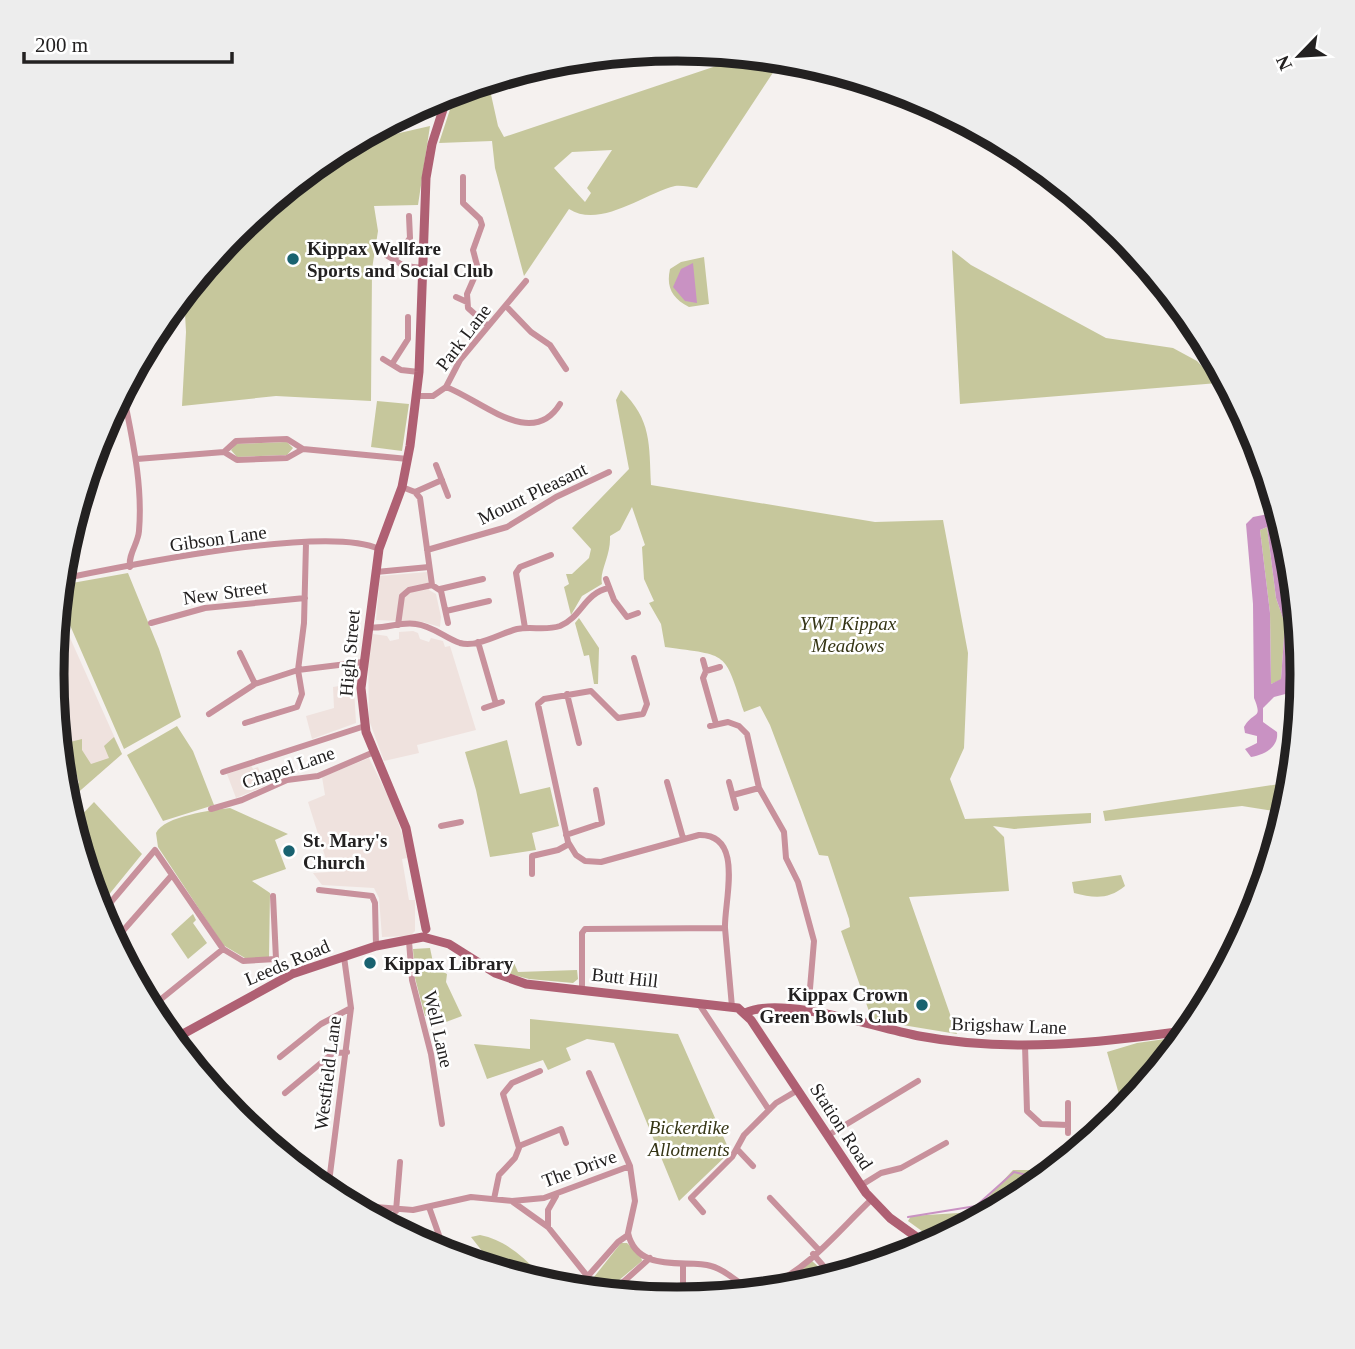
<svg xmlns="http://www.w3.org/2000/svg" width="1355" height="1349" font-family="'Times New Roman',serif">
	<style>
		.built { fill: #efe2de }
		.green { fill: #c6c79c; fill-rule: evenodd }
		.water { fill: #c992c3; fill-rule: evenodd }
		.lines { fill: none; stroke-linecap: round; stroke-linejoin: round }
		.stream { stroke: #c992c3; stroke-width: 2 }
		.street { stroke: #c8919c; stroke-width: 6 }
		.secondary { stroke: #af6073; stroke-width: 9 }
		.poi-dot { fill: #196270; stroke: #fff; stroke-width: 2.5 }
		.labels { text-anchor: middle; stroke-width: 5; stroke-linejoin: round; paint-order: stroke }
		.poi-label { font-size: 19px; font-weight: bold; fill: #232121; stroke: #fff; text-anchor: start }
		.street-label { font-size: 19px; fill: #232121; stroke: #fff }
		.park-label { font-size: 19px; font-style: italic; fill: #353515; stroke: #fff }
		.rim { fill: none; stroke: #232121; stroke-width: 9 }
	</style>
	<rect width="100%" height="100%" fill="#f5f1ef"/>
	<!-- built -->
	<path class="built" d="M427,572L429,590L436,594L441,617L440,627L423,622L376,620L380,576Z
		M58,611L122,754L66,803L52,674Z
		M413,631L418,633L420,639L429,642L431,638L443,641L445,647L450,646L476,730L417,745L419,753L384,761L369,720L368,656L373,634L387,636L390,641L399,639V632Z
		M341,668L353,671L356,723L312,739L306,716L334,708L333,687L345,685L346,673Z
		M369,758L392,804L405,843L407,858L402,859L409,900H415V931L410,936L382,937L379,898L374,888L322,885L313,873L330,872L308,802L325,795L322,777Z
		M251,765L253,769L258,767L265,786L236,798L227,774Z"/>
	<!-- green -->
	<path class="green" d="M746,56L782,59L697,188C690,187 681,185 675,186C643,194 600,229 569,209L524,276L495,168L492,141L439,143L456,91L505,76L490,90L498,126L504,137ZM612,150L587,188L591,193L585,202L554,168L572,152Z
		M430,126L418,205L374,206L378,231L372,269L371,401L276,396L182,406L186,332L184,295L235,232L330,154L347,145Z
		M952,250L971,265L1106,338L1173,348L1197,361L1218,383L960,404Z
		M704,257L709,304L689,307C672,298 666,287 670,269L681,262Z
		M621,390C652,420 649,444 651,485L875,522L943,520L968,653L964,748L950,779L965,819L1091,813V823L1014,829L993,826L1004,837L1009,891L909,897L957,1034L872,1020L841,931L850,927L849,919L828,856L819,855L770,725L760,706L744,712C724,650 729,656 665,647L661,624L649,603L654,601L644,579L642,547L645,545L632,507L620,530L610,536C611,556 599,571 602,584L582,596L571,615L564,587L569,584L566,574H572L589,558L591,549L572,528L629,469L616,400Z
		M377,401L409,404L402,451L371,447Z
		M287,442L293,448L287,455L237,457L231,450L236,444Z
		M1267,527L1276,598L1285,624L1281,680L1271,684L1270,613L1260,530Z
		M128,573L159,649L181,717L124,749L59,600L61,585Z
		M579,618L599,648L598,684H594L589,655L584,656L575,623Z
		M177,726L193,751L214,805L163,821L127,755Z
		M58,735L70,742L82,739V750L91,764L109,758L104,746L114,737L122,754L66,803L64,793L79,783L72,758L60,752Z
		M507,740L520,794L550,787L559,826L532,833L536,850L490,857L476,790L465,752Z
		M1292,782L1286,813L1242,806L1105,821L1103,811Z
		M94,802L142,854L98,908L73,824Z
		M230,808L288,834L275,840L286,869L252,881L270,893L269,958H245L223,945L158,847L156,833C164,816 212,810 230,808Z
		M1121,875L1125,886C1108,900 1094,898 1074,893L1072,882Z
		M193,914L196,920L193,923L207,943L188,959L171,934Z
		M430,948L434,967L447,974L446,982L462,1016L446,1022L440,1010L425,1016L415,978L413,949Z
		M514,963L518,972L577,970L578,979L573,983L529,979L506,973L507,966Z
		M530,1019L678,1034L730,1152L679,1201L614,1043L587,1039L566,1048L571,1060L548,1070L543,1060L487,1079L474,1044L530,1049Z
		M1186,1036L1124,1112L1107,1052L1137,1043Z
		M1013,1170H1034L1047,1177L1025,1195L937,1242L908,1221L911,1216L974,1212Z
		M480,1235C511,1241 531,1265 552,1287L497,1270L471,1237Z
		M621,1243H627L641,1256L642,1261L606,1291L594,1277Z
		M812,1261L831,1278L799,1288L761,1292L788,1279Z"/>
	<!-- water -->
	<path class="water" d="M693,263L697,303L685,301L673,287L681,269Z
		M1278,512L1285,532L1300,648L1293,692L1274,697L1263,708V722L1277,732C1279,747 1264,755 1251,757L1245,749L1257,743V736L1245,733L1244,727C1254,710 1263,720 1254,698L1253,604L1246,524L1253,517ZM1267,527L1276,598L1285,624L1281,679L1271,684L1270,613L1260,530Z"/>
	<g class="lines">
		<!-- stream -->
		<path class="stream" d="M908,1217L976,1206L1014,1172L1044,1179"/>
		<!-- street -->
		<path class="street" d="M463,177V203L480,219L482,225L473,250L478,269L467,294L468,308L488,326
			M386,255L404,266L423,268
			M394,260L410,238L409,216
			M456,297L467,302
			M506,306L531,332L550,345L566,369
			M383,359L401,370L419,372
			M392,364L408,339V317
			M446,387C481,400 532,450 560,404
			M123,392C132,438 143,484 139,531C138,544 128,554 130,567
			M416,396H433L446,387L460,360L526,281
			M224,452L236,441L287,439L303,449L408,459
			M137,459L224,452L237,460L287,458L303,449
			M436,465L448,496
			M402,487L415,492L420,498L432,585L441,591L448,623
			M415,492L442,480
			M427,550L507,527L556,497L609,472
			M376,572L429,567
			M61,579C125,566 327,524 379,549
			M606,579L614,600L627,617L638,613
			M440,589L483,579
			M446,611L489,601
			M151,623L205,608L305,598
			M398,625L402,596L409,590L432,585
			M368,627C384,630 400,621 416,624C433,626 445,638 460,643C477,648 501,633 517,629C532,626 545,631 560,626C582,617 584,593 609,588
			M525,628L516,573L520,567L551,555
			M478,642L496,704
			M240,653L255,684
			M634,658L647,704L643,714L618,718L591,691L544,699L538,704L568,842L576,855L585,861L601,862L699,835C745,834 724,901 725,928
			M703,660L706,671
			M567,694L579,743
			M484,708L502,702
			M209,714L255,684L298,670L363,662
			M245,723L297,707L302,694L298,670L304,623L306,543
			M716,724L703,678L706,671L720,667
			M710,726L728,722L739,726L747,734L759,788L784,832L786,858L798,882L814,941L808,1012
			M223,772L365,726
			M667,782L683,838
			M729,782L736,808
			M733,795L759,788
			M211,809L242,800L287,780L318,776L374,752
			M441,826L461,822
			M566,835L602,823L596,790
			M532,874V856L558,850L569,844
			M319,890L372,896L375,903L376,946
			M273,896L276,959L283,978
			M100,915L155,850L223,949L243,961L276,959
			M114,941L172,875
			M409,941L412,980L431,1054L442,1124
			M582,990V933L585,929L725,928L732,1007
			M155,1004L223,949
			M699,1004L769,1110
			M1025,1045L1027,1111L1041,1124L1068,1125
			M280,1057L321,1024L351,1008
			M589,1073L630,1166
			M285,1093L333,1053L347,1052
			M1068,1133V1103
			M827,1136L918,1081
			M519,1146L561,1129L566,1143
			M737,1149L753,1166
			M860,1186L881,1173L901,1168L946,1143
			M328,1189L363,1206L413,1210L471,1197L512,1201L544,1198L630,1166L635,1201L628,1233C637,1274 687,1259 711,1266C734,1272 743,1296 768,1286C808,1270 840,1229 871,1200
			M328,1190L351,1008L344,957
			M770,1198L818,1249
			M494,1199L499,1175L515,1158L519,1148L503,1094L512,1083L540,1071
			M513,1202L548,1227L600,1292
			M429,1207L446,1255
			M396,1211L400,1162
			M703,1212L691,1198L732,1157L744,1135L776,1103L798,1090
			M548,1227V1210L556,1196
			M813,1254L834,1278
			M683,1266V1299
			M588,1276L618,1242L628,1235
			M611,1293L650,1258"/>
		<!-- secondary -->
		<path class="secondary" d="M426,929L406,828L366,732L361,688L379,549L402,487L410,446L419,372L426,178L432,144L448,94
			M745,1013C781,995 878,1028 919,1036C1010,1053 1100,1043 1191,1030
			M172,1040L292,974L376,946L423,937L449,944L495,973L526,984L738,1008L751,1020L866,1193L890,1218L929,1246"/>
	</g>
	<!-- markers -->
	<g class="poi-dot">
		<circle cx="293" cy="259" r="7"/>
		<circle cx="289" cy="851" r="7"/>
		<circle cx="370" cy="963" r="7"/>
		<circle cx="922" cy="1005" r="7"/>
	</g>
	<g class="labels">
		<!-- poi labels -->
		<g class="poi-label">
			<text x="307" y="255">Kippax Wellfare<tspan x="307" dy="22">Sports and Social Club</tspan></text>
			<text x="303" y="847">St. Mary's<tspan x="303" dy="22">Church</tspan></text>
			<text x="384" y="970">Kippax Library</text>
			<text x="908" y="1001" text-anchor="end">Kippax Crown<tspan x="908" dy="22">Green Bowls Club</tspan></text>
		</g>
		<!-- street labels -->
		<g class="street-label">
			<text transform="translate(463 337) rotate(-53)" y="7">Park Lane</text>
			<text transform="translate(532 493) rotate(-26)" y="7">Mount Pleasant</text>
			<text transform="translate(218 538) rotate(-8)" y="7">Gibson Lane</text>
			<text transform="translate(225 592) rotate(-8)" y="7">New Street</text>
			<text transform="translate(349 653) rotate(-85)" y="7">High Street</text>
			<text transform="translate(288 767) rotate(-19)" y="7">Chapel Lane</text>
			<text transform="translate(287 962) rotate(-23)" y="7">Leeds Road</text>
			<text transform="translate(625 977) rotate(6)" y="7">Butt Hill</text>
			<text transform="translate(1009 1025) rotate(2)" y="7">Brigshaw Lane</text>
			<text transform="translate(439 1029) rotate(77)" y="7">Well Lane</text>
			<text transform="translate(327 1073) rotate(-83)" y="7">Westfield Lane</text>
			<text transform="translate(842 1126) rotate(57)" y="7">Station Road</text>
			<text transform="translate(579 1168) rotate(-20)" y="7">The Drive</text>
		</g>
		<!-- park labels -->
		<g class="park-label">
			<text x="848" y="630">YWT Kippax<tspan x="848" dy="22">Meadows</tspan></text>
			<text x="689" y="1134">Bickerdike<tspan x="689" dy="22">Allotments</tspan></text>
		</g>
	</g>
	<!-- crop -->
	<path d="M0 0H1355V1349H0ZM64 674a613 613 0 1 1 1226 0a613 613 0 1 1-1226 0Z" fill="#ededed" fill-rule="evenodd"/>
	<path class="rim" d="M64 674a613 613 0 1 1 1226 0a613 613 0 1 1-1226 0Z"/>
	<!-- north arrow -->
	<g transform="translate(1299 56) rotate(245)" stroke="#ffffff" stroke-width="5" paint-order="stroke">
	<path d="M0-5L12 26L0 18L-12 26Z" fill="#232121"/>
	<text y="-10" font-size="19" font-weight="bold" text-anchor="middle" fill="#232121">N</text>
	</g>
	<!-- scale -->
	<path d="M24 52v10h208v-10" fill="none" stroke="#232121" stroke-width="3.5"/>
	<text x="35" y="52" font-size="21" fill="#232121" stroke="#ffffff" stroke-width="5" paint-order="stroke">200 m</text>
</svg>
